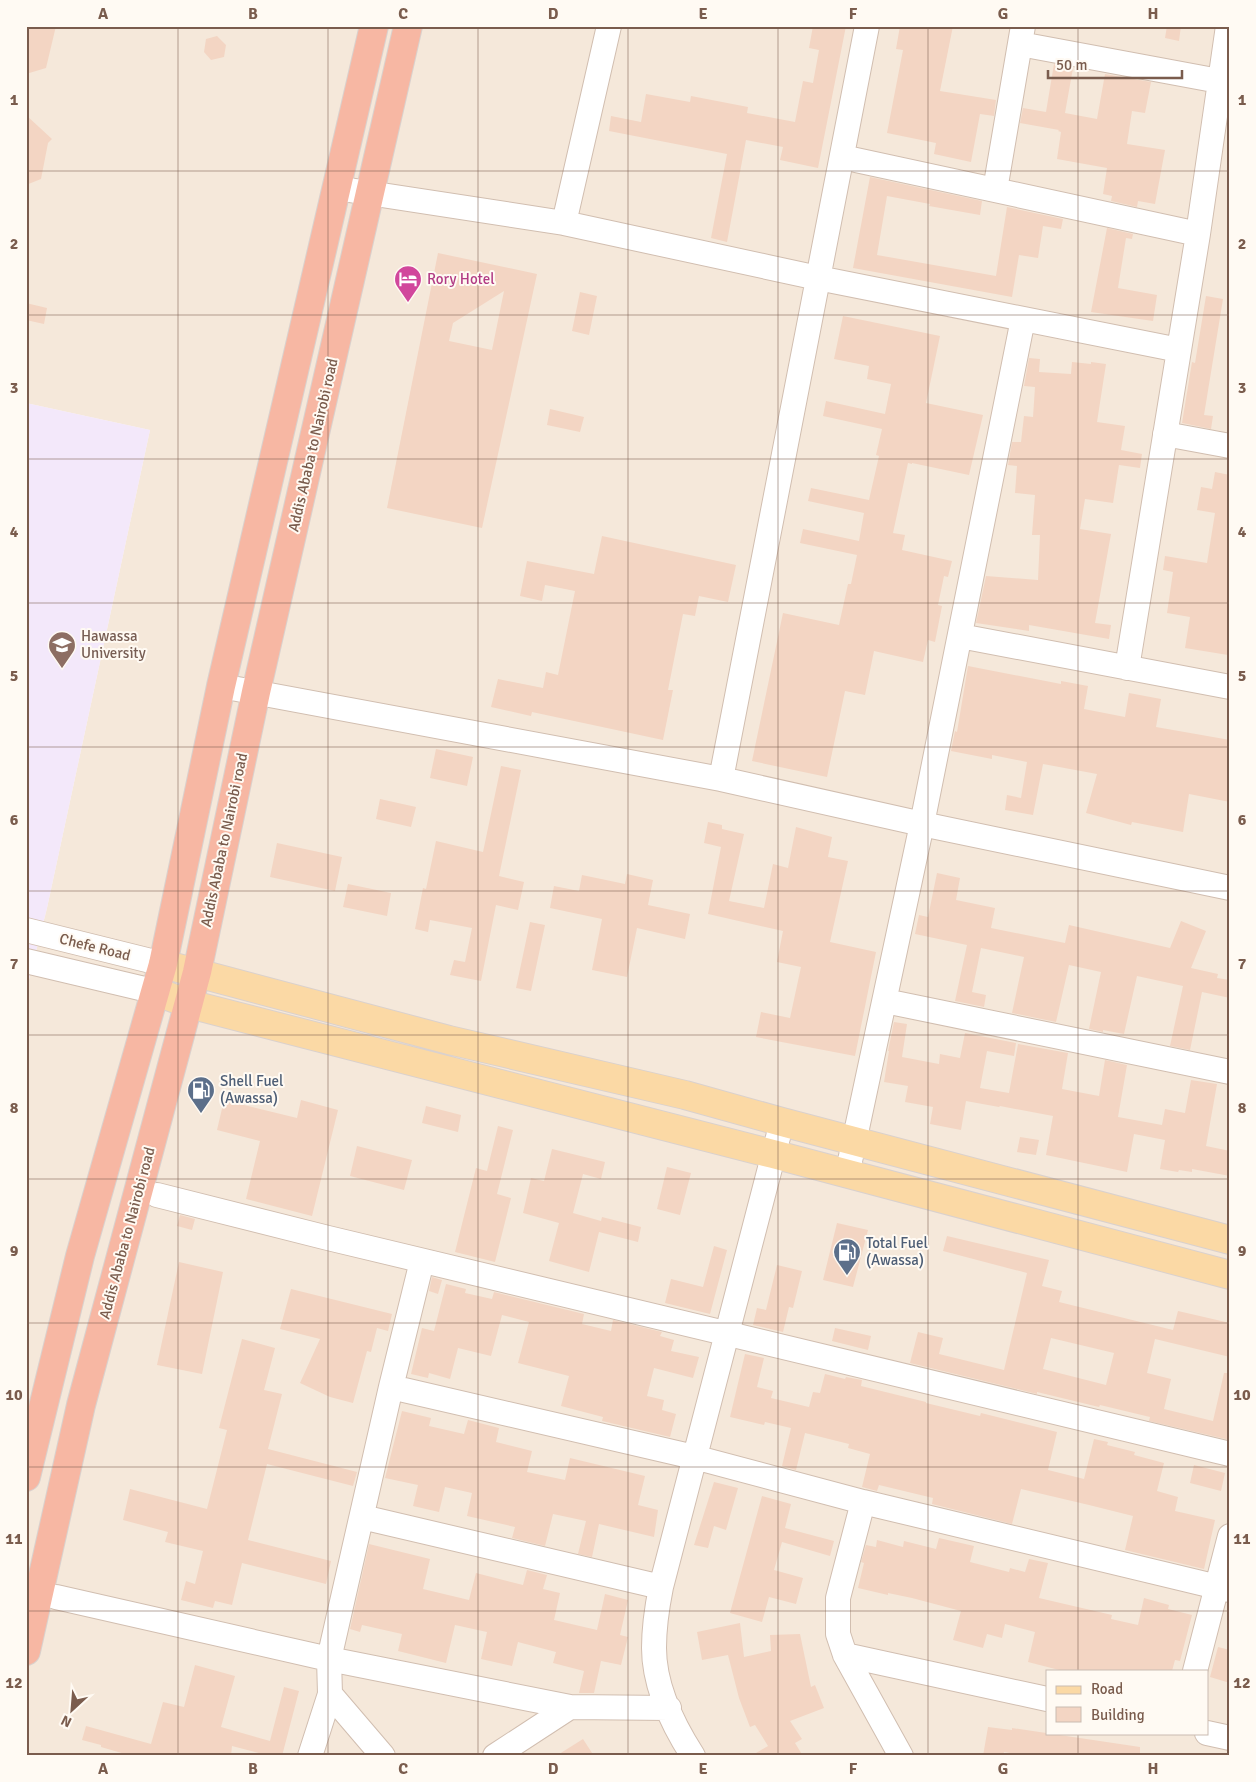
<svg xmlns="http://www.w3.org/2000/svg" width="1256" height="1782" font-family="Signika,sans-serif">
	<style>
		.residential { fill: #f5e8da; fill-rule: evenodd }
		.education { fill: #f3e8fa }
		.building { fill: #f3d5c3; fill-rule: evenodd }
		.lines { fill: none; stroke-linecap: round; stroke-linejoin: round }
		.minor-casing { stroke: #d1beb0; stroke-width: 26 }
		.major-casing { stroke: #dad1cd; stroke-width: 30 }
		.highway-casing { stroke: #dad1cd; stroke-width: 30 }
		.minor { stroke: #fff; stroke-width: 24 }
		.major { stroke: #fbd9a5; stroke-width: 28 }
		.highway { stroke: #f7b7a3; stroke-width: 28 }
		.grid { fill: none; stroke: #7a5c4d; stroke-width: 1; stroke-opacity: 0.55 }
		.labels { text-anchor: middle; stroke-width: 4; stroke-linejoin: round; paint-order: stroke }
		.hotel-label { font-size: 15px; fill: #b23c85; stroke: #fffaf3; text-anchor: start }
		.street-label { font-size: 15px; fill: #7a5c4d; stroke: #fffaf3 }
		.education-label { font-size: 15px; fill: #785e54; stroke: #fffaf3; text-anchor: start }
		.service-label { font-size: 15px; fill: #4e5e75; stroke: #fffaf3; text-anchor: start }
		.neatline { fill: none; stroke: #7a5c4d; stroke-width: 2 }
		.grid-label { font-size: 16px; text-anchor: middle; font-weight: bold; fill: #7a5c4d }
	</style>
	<rect width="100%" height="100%" fill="#fdf6ec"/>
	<!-- residential -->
	<path class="residential" d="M26,26H1230V1756H26V991L47,908L150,430L26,403ZM1047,1671H1207V1733H1047Z"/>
	<!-- education -->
	<path class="education" d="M26,403L150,430L47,908L26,991Z"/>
	<!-- building -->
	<path class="building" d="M26,26H56L46,68L26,74Z
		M813,26H846L818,168L780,160L783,147L746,140L727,242L711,238L727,154L609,131L611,116L641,122L646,94L690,102L691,96L748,107L747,113L795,122L803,81L813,83L819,50L809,48Z
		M900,26H953L940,91L996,100L994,116L980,114L971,162L934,154L936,143L887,133L903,50L896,49Z
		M1167,26H1181L1179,41L1165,38Z
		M217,36L226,45L224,57L211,60L204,52L206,39Z
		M1054,64L1073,68L1065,113L1097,119L1105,74L1151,82L1145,113L1132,111L1127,144L1165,150L1155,204L1138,201L1137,207L1111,201L1112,196L1103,194L1107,168L1057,159L1061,132L1058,131L1059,130L1020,123L1023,108L1046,112Z
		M26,115L52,139L48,143L41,179L26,185Z
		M870,177L982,201L980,215L929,206L930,204L887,196L877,255L996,276L1007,207L1063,219L1061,229L1043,226L1038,258L1019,255L1012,297L853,268Z
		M1107,228L1133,234L1132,239L1126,238L1118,288L1157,295L1153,321L1091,312Z
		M438,253L537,274L482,528L387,508ZM504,291L492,350L449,341L453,323Z
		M580,292L597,296L589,335L572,331Z
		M1206,296L1223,299L1204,415L1213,416L1211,429L1182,423L1192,362L1195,363Z
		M26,303L47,308L44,324L26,320Z
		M843,316L940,336L926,403L983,415L969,475L912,463V464L908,463L893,533L905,535L902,550L952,561L948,577L944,576L938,605L942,606L935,642L928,640L923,662L874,651L865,695L845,691L827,777L752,761L783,613L839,625L848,584H851L857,555L800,543L803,529L859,541L864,513L808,501L811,488L869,500L879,456L876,455L882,429L823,416L826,401L885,414L891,384L867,379L869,366L834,359Z
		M1029,358L1040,359L1039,372L1071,374L1072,362L1091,364V362L1106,364L1097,422L1125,426L1121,450L1142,454L1140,468L1119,465L1113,503L1085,499L1080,529L1111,534L1095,623L1111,625L1109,639L1029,625V631L976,623L986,576L1038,580L1040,535H1032L1035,495L1015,493L1017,466L1008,465L1012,442H1021L1024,416L1033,417L1035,387L1024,386Z
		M550,409L584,417L580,432L547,425Z
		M1215,472L1230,475V614L1227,627L1230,628V646L1228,655L1185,648L1190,617L1167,613L1173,572L1163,570L1165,556L1207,563L1215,513L1197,510L1201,487L1212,489Z
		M602,536L736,565L728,602L699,596L695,616L683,614L668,690H673L663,740L532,712L531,716L491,707L498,679L543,688L546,672L558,675L575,591L545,585L542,601L520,596L527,561L594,574Z
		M968,666L1061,684V681L1088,686L1084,709L1125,717L1129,693L1161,699L1156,727L1230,740V802L1189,794L1183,832L1132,822L1131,825L1086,813L1097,774L1043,764L1033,815L1005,810L1007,795L1021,798L1027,762L992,755V759L951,751L955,731L957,732Z
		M436,749L473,757L467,786L430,778Z
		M501,766L521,770L499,876L524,882L518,910L496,905L481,981L450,975L454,960L465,962L472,928L430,920L428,932L415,929L423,888L426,889L436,841L483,852Z
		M380,799L416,807L411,827L376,819Z
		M708,822L722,825V829L744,834L729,901L764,908L773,864L788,868L796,827L832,837L828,857L848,861L830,942L876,952L855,1056L756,1037L761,1012L790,1018L801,967L777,962L783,931L708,914L721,847L704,843Z
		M277,843L342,857L335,891L270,877Z
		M937,873L960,878L956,900L995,908L991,928L1065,943L1069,925L1170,948L1181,921L1206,931L1191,968L1218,974L1217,978L1230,980V998L1202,992L1190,1050L1170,1046L1183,986L1137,976L1124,1034L1103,1030V1032L1089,1029L1101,972L1069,965L1056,1022L1012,1013L1024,957L981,948L972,992L986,995L984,1007L955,1001L967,945L915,934L919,915L928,917Z
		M627,874L653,880L648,905L690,914L685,939L637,928L627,977L592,970L602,919L550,908L554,886L579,891L582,875L625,884Z
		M348,884L391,893L387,916L343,907Z
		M530,922L545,925L531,991L516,988Z
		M894,1022L907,1024L902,1057L939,1064L940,1054L960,1058L965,1033L1016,1043L1014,1056L987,1051L980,1088L1009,1093L1018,1044L1068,1053L1062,1089L1099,1096L1105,1060L1127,1065L1118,1117L1162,1125L1165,1109L1185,1113L1191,1080L1217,1084L1206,1146L1230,1151V1176L1192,1169V1172L1179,1170L1178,1172L1160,1169L1165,1140L1134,1134L1127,1172L1046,1155L1053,1116L1000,1106L999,1107L966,1101L961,1130L930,1124L933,1107L905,1102L908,1086L884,1082L889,1051H888Z
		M224,1100L297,1118L301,1100L338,1110L312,1216L246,1199L260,1141L217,1130Z
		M426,1106L461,1115L458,1132L422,1123Z
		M498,1126L513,1130L497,1194L511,1198L495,1262L455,1252L476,1168L487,1171Z
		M1020,1137L1039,1140L1036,1155L1017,1152Z
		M357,1146L412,1160L404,1190L350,1176Z
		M552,1149L605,1162L601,1179L583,1174L573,1213L601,1221L602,1217L641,1227L638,1242L599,1232L589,1272L549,1261L559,1223L523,1213L531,1178L544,1181Z
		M667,1167L691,1173L680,1215L657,1209Z
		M180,1215L195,1219L192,1230L177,1226Z
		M837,1223L868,1230L853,1287L823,1280Z
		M947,1236L1049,1260L1042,1286L1062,1291L1059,1302L1173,1330L1178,1311L1230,1323V1357L1155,1339L1147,1373L1171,1379L1164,1409L1213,1421L1224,1373H1230V1440L1149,1421L1150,1417L1100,1405L1099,1407L1037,1392V1394L910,1363L918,1332L943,1338L939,1354L1004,1370L1027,1273L943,1251ZM1051,1338L1114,1353L1106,1385L1043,1369Z
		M714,1246L727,1250L710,1314L665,1303L671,1279L703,1287Z
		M179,1262L223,1272L202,1374L157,1365Z
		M777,1265L802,1271L793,1308L789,1307L783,1332L753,1325L757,1308L766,1310Z
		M432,1277L442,1280L438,1294L429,1291Z
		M446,1284L466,1289L465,1293L492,1299L494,1292L584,1314L582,1324L611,1331L613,1320L662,1332L660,1336L674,1340L671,1351L699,1357L693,1378L654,1368L647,1396L664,1400L662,1410L676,1414L670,1437L602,1421L603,1417L561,1406L569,1376L518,1363L529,1322L502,1315L491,1356L458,1348L450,1379L429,1373L428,1378L411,1374L422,1328L434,1331Z
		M291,1289L392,1314L388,1331L377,1328L371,1352L367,1351L353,1403L330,1397L300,1383L320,1339L280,1329Z
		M835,1328L871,1336L868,1350L832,1341Z
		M242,1339L275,1348L264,1390L282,1394L268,1449L357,1472L353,1486L267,1464L248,1540L331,1561L326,1584L242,1563L232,1605L215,1601L213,1608L181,1600L186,1581L195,1584L203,1551L165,1542L168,1532L123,1520L130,1489L207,1509L227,1430L219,1428Z
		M745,1354L764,1358L757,1387L773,1391L771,1398L809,1407L813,1392L820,1393L825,1374L845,1379L846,1377L862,1380L861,1386L926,1402V1403L980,1416L981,1413L1057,1432L1048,1470L1084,1479L1094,1439L1108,1442L1107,1445L1135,1452L1134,1455L1164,1463L1157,1491L1178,1497L1175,1511L1215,1520L1204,1569L1125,1550L1133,1516L1089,1505L1021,1489L1012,1524L932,1504L933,1498L879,1485L877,1491L862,1487L870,1454L848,1448L849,1444L805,1433L796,1470L782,1466L791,1428L765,1422L764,1425L730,1417Z
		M402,1411L431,1418L429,1426L464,1434L468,1420L499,1428L496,1442L532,1451L527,1472L565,1480L570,1458L645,1476L638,1505L658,1510L654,1537L599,1524L592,1557L578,1554L586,1521L553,1514L545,1546L512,1538L515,1527L467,1516L472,1493L445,1487L439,1512L413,1506L418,1485L385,1478Z
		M1194,1465L1225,1473L1221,1491L1190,1483Z
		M714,1482L738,1488L726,1530L714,1526L708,1548L694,1545Z
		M762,1496L791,1504L785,1528L834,1541L830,1556L782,1542L774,1570L803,1578L796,1604L769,1597L762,1622L730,1613Z
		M939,1538L974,1546L970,1562L1009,1572L1010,1568L1025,1572L1029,1559L1048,1563L1039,1598L1112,1615L1111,1619L1138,1625L1144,1598L1169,1605L1168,1609L1192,1615L1180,1661L1175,1660L1172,1671H1063L1028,1662L1035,1632L1005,1624L1002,1638L987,1634L983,1648L953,1640L961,1611L912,1598L888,1593V1595L858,1588L864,1563L861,1562L866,1545L876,1547L877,1540L903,1547L904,1541L936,1549Z
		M369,1544L430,1559L423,1589L469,1600L476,1573L523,1585L527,1570L547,1575L543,1589L560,1593L554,1620L597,1630L605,1594L628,1600L620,1635L628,1637L621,1665L601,1661L594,1693H579L584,1671L553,1663L556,1652L518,1642L512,1666L481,1659L487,1632L455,1625L446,1663L398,1651L402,1634L362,1625L360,1632L350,1629Z
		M740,1623L744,1657L771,1651L770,1635L800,1634L811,1687L815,1685L824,1708L790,1721L802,1739L795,1743L803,1756H751L768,1746L755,1725L750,1727L739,1698L728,1655L702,1660L697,1632Z
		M1218,1647L1230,1650V1683L1210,1677Z
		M195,1665L235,1676L221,1727L270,1741L284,1687L299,1691L282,1756H270L232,1746L231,1756H132L101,1747V1745L82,1740L86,1726L151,1744L163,1702L184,1707Z
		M988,1727L1012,1730V1728L1140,1747V1756H1030L1004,1752L1003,1756H983Z
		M583,1739L594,1756H556Z"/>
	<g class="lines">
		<!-- minor casing -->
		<g class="minor-casing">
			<path id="minor" d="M1020,44L1219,81
				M842,157L1198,234
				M336,188L564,223L818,278L1179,350
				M995,190L1023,26
				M564,223L609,26
				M1165,434L1230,446
				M960,636L1230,687
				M1127,668L1198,234L1228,26
				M221,686L721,779L922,824L1230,888
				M721,779L867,26
				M26,930L163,964
				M26,961L157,992
				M885,1001L1230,1072
				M847,1175L922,824L1023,319
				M157,1195L328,1238L1230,1454
				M391,1387L694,1457L863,1502L1230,1590
				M863,1502L838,1598V1634L845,1655L901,1756
				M362,1517L661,1587
				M56,1597L329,1659L570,1707L669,1708
				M845,1655L1047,1699
				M1195,1671L1230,1536
				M330,1694L383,1756
				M1207,1733L1230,1738
				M310,1756L330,1694L329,1659L391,1387L422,1261
				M495,1756L570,1707
				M693,1756C673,1725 654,1685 654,1648C654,1627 657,1607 661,1587L782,1122"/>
		</g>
		<!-- major casing -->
		<g class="major-casing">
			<path id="major" d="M163,964L449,1040L685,1095L782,1122L1230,1240
				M157,992L189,1004L773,1154L1230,1275"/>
		</g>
		<!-- highway casing -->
		<g class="highway-casing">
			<path id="highway" d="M26,1477L80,1256L163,964L221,686L374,26
				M26,1651L81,1405L197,972L256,692L408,26"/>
		</g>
		<!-- minor -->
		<use href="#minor" class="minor"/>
		<!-- major -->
		<use href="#major" class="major"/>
		<!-- highway -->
		<use href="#highway" class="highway"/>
	</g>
	<!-- grid -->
	<path class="grid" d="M178,26V1756M328,26V1756M478,26V1756M628,26V1756M778,26V1756M928,26V1756M1078,26V1671M26,171H1230M26,315H1230M26,459H1230M26,603H1230M26,747H1230M26,891H1230M26,1035H1230M26,1179H1230M26,1323H1230M26,1467H1230M26,1611H1230M1078,1733V1756"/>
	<!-- icons -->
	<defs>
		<g id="hotel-pin" transform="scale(1.4375)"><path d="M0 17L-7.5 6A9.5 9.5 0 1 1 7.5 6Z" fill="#d1479c" stroke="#fffaf3"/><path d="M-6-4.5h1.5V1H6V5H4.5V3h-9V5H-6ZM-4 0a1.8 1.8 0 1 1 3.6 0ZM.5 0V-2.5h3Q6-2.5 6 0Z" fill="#fff"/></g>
		<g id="university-pin" transform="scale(1.4375)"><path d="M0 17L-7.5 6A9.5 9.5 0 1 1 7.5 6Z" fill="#8d6e63" stroke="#fffaf3"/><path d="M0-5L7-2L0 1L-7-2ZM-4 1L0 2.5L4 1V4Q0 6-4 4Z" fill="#fff"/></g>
		<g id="fuel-pin" transform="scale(1.4375)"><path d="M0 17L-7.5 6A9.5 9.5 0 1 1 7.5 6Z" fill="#5c6f8a" stroke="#fffaf3"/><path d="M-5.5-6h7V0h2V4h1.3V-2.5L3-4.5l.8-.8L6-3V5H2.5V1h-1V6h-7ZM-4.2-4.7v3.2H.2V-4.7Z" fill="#fff"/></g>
	</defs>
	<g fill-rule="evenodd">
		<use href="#hotel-pin" x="408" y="279"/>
		<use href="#university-pin" x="62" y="645"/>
		<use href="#fuel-pin" x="201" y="1090"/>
		<use href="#fuel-pin" x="847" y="1252"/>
	</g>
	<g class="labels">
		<!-- hotel labels -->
		<g class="hotel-label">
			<text x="427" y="284">Rory Hotel</text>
		</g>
		<!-- street labels -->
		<g class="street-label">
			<text transform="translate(313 445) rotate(-77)" y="5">Addis Ababa to Nairobi road</text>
			<text transform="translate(224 840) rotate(-78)" y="5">Addis Ababa to Nairobi road</text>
			<text transform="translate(95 947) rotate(14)" y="5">Chefe Road</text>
			<text transform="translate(127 1233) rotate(-75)" y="5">Addis Ababa to Nairobi road</text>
		</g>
		<!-- education labels -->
		<g class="education-label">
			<text x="81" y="641">Hawassa<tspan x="81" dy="17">University</tspan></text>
		</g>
		<!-- service labels -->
		<g class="service-label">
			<text x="220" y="1086">Shell Fuel<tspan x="220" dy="17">(Awassa)</tspan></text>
			<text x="866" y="1248">Total Fuel<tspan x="866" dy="17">(Awassa)</tspan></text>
		</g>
	</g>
	<!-- border -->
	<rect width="1256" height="1782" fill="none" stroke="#fffaf3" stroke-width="55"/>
	<!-- legend -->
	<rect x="1046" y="1670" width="162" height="65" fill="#fffaf3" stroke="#cabbb1"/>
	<rect x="1056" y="1686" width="25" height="8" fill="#fbd9a5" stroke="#cabbb1"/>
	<text x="1091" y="1694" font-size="15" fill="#7a5c4d">Road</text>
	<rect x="1056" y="1707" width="25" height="15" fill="#f3d5c3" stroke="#cabbb1"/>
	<text x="1091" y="1720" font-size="15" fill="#7a5c4d">Building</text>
	<!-- north arrow -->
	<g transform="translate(72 1710) rotate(206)" stroke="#fffaf3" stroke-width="4" paint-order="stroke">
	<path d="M0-4L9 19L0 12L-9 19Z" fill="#7a5c4d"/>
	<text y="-8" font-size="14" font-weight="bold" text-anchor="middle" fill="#7a5c4d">N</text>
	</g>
	<!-- scale -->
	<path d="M1048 70v8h134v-8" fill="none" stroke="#7a5c4d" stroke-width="2.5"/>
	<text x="1056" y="70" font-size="15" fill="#7a5c4d" stroke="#fffaf3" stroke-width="4" paint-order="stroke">50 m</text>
	<rect x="28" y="28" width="1200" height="1726" class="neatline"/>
	<g class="grid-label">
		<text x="103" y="19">A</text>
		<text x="253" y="19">B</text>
		<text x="403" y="19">C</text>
		<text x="553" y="19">D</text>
		<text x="703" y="19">E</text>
		<text x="853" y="19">F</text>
		<text x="1003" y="19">G</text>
		<text x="1153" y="19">H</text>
		<text x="14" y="105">1</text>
		<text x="1242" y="105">1</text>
		<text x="14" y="249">2</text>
		<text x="1242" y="249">2</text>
		<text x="14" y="393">3</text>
		<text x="1242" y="393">3</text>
		<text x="14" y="537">4</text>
		<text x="1242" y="537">4</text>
		<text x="14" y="681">5</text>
		<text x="1242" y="681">5</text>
		<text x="14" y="825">6</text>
		<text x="1242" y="825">6</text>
		<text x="14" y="969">7</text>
		<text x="1242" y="969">7</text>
		<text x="14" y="1113">8</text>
		<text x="1242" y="1113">8</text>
		<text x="14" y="1256">9</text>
		<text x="1242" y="1256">9</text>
		<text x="14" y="1400">10</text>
		<text x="1242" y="1400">10</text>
		<text x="14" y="1544">11</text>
		<text x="1242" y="1544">11</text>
		<text x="14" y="1688">12</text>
		<text x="1242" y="1688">12</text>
		<text x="103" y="1774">A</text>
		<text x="253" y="1774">B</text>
		<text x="403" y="1774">C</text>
		<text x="553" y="1774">D</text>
		<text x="703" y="1774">E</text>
		<text x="853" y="1774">F</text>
		<text x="1003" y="1774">G</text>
		<text x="1153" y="1774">H</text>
	</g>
</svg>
